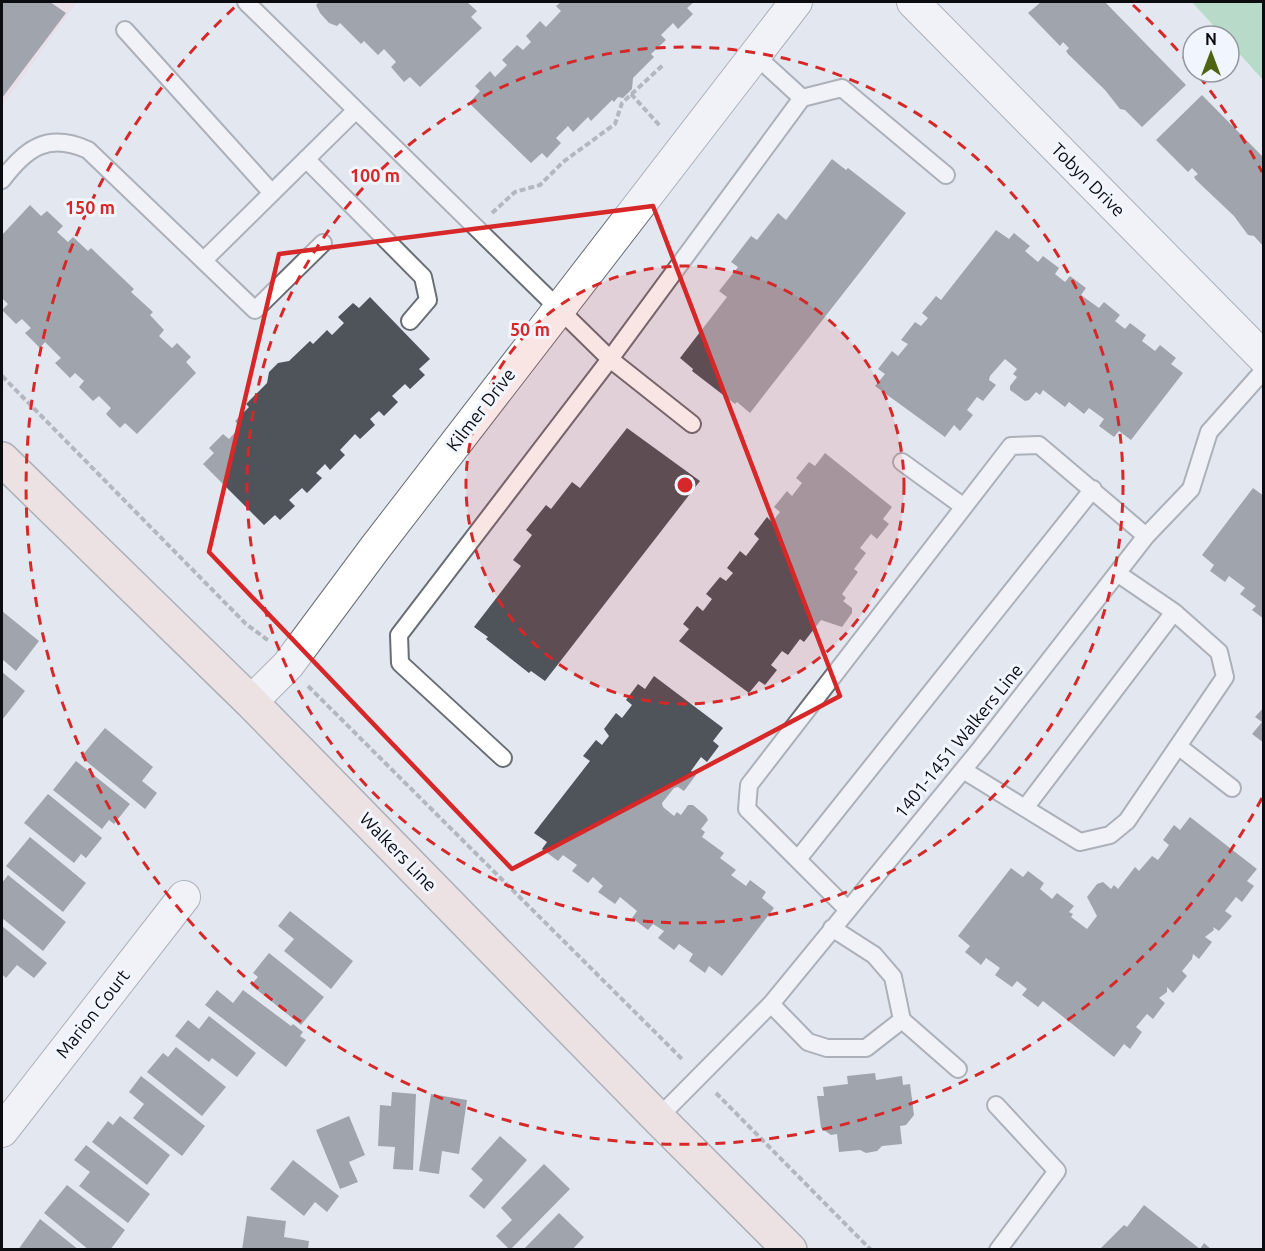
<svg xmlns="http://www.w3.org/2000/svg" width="1265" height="1251" font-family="Ubuntu,sans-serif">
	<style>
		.commercial { fill: #f0d6df }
		.green { fill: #83ca97 }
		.building { fill: #4f535a }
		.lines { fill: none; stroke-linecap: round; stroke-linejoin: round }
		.lane-casing { stroke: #696d74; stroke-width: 20 }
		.street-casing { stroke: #696d74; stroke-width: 34 }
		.secondary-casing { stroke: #696d74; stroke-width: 36 }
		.path { stroke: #797c81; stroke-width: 4; stroke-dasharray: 6 3; stroke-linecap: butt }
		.lane { stroke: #fff; stroke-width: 16 }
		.street { stroke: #fff; stroke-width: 32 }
		.secondary { stroke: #f5dcd2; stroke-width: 33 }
		.marked { fill: none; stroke: #d62828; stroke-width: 4.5; stroke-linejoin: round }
		.ring { fill: none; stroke: #d62828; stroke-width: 3; stroke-dasharray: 10 8 }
		.labels { text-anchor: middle; stroke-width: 6; stroke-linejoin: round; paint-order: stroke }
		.street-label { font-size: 18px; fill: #0b0c0f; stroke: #f0f5fe }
		.centre { fill: #d62828; stroke: #f0f5fe; stroke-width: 3 }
		.ring-label { font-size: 18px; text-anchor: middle; font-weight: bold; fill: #d62828; stroke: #f0f5fe; stroke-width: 6; stroke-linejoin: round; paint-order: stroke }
	</style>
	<rect width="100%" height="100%" fill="#e3e8f0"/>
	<!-- commercial -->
	<path class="commercial" d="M2,2H77L2,106Z"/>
	<!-- green -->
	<path class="green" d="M1192,2H1263V80L1229,42V36H1223Z"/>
	<!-- building -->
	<path class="building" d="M2,2H50L66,13L2,98Z
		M319,2H467L477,11L471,17L482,28L420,87L410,77L404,82L391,67L396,62L384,49L378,55L364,41L361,44L340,23L337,26L329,23L320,13L316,5Z
		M561,2H694L687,8L693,14L678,29L673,23L661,35L666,40L651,54L654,57L633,78L632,89L623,98L618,97L614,102L612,100L591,121L588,117L573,132L568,126L556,138L561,143L547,158L542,153L531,163L469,103L480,91L475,86L490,71L495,77L507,65L502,60L517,45L523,50L531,42L526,36L540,21L546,27L561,11L556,6Z
		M1041,2H1105L1186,85L1142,127L1125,110L1120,109L1105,90L1068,54L1066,51L1069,48L1063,42L1060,46L1028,13Z
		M1202,95L1264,158V247L1254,236L1248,235L1234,216L1196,180L1194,177L1198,174L1192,168L1188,172L1156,140Z
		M832,159L846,170L848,168L906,213L750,413L737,402L735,404L692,371L693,369L680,358L727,297L719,291L738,267L731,262L751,236L757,240L778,213L786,220Z
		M30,205L41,216L47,211L63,226L57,232L68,242L73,237L88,251L91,248L134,289L131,292L153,312L150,315L164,330L159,336L172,348L177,343L191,357L186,362L196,373L137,434L125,423L120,428L106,414L111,408L99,396L93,401L79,387L84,381L75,373L70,378L55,363L61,358L45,342L40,348L25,333L31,328L22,319L16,324L2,310L8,304L2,298V235Z
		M996,230L1009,239L1014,233L1030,246L1025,251L1038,262L1043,256L1059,268L1055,274L1065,282L1070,276L1086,288L1081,295L1099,308L1104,302L1120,315L1115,321L1125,329L1130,323L1146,335L1142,341L1155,351L1160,345L1176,358L1171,364L1183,373L1131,440L1119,431L1114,437L1099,426L1104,419L1089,408L1084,414L1069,402L1065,407L1043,390L1040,395L1036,392L1029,400L1025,401L1010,390V386L1017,377L1013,374L1017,369L1005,359L990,376L989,380L996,385L983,401L977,397L967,410L973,415L960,431L954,425L945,437L875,386L885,374L878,369L892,351L898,356L908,344L901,340L915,322L921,326L928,318L922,313L936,296L941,300Z
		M370,297L430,359L419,369L425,375L410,389L405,384L392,396L398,402L384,416L379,411L370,419L375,425L360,439L355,434L340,450L345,455L330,470L325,464L316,473L322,478L307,493L302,488L289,500L295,506L280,520L275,515L264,525L203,464L214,453L209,448L223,434L229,439L240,427L235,421L249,407L246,404L267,383L269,372L278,363L289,361L310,341L313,344L327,330L332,335L344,323L338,317L353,303L359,308Z
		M627,428L700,481L545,681L531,671L529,673L486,639L488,637L474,627L521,566L513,560L532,535L526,530L546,505L551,509L572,482L580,488Z
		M825,453L892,507L883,519L889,524L877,539L871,534L860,548L866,553L854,569L858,572L842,594L846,598L843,601L852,608V613L842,627L821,620L804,642L800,639L788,655L782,651L771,665L777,670L765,685L759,681L749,693L679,641L689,629L683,624L697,606L703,611L712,599L706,594L720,577L726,581L733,573L727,568L740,551L746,556L759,539L754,534L767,517L772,522L780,512L774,507L787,491L792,496L802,483L796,478L809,462L815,466Z
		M1253,488L1264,496V619L1252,610L1256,606L1240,594L1245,588L1229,576L1225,582L1210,571L1214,565L1202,555Z
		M2,611L39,641L16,671L2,659Z
		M2,672L25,691L2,720Z
		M654,676L723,728L713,741L719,746L707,762L701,757L691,771L696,775L684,791L678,787L674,788L662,803L663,807L674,816L677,812L681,815L688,805H693L706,816L708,820L701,829L705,832L702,837L724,853L720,858L736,870L731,875L746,886L750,880L766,892L762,898L774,908L722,976L709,966L705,973L689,961L693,954L679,944L674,950L658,938L664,931L653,924L648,930L632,918L637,911L620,897L615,904L598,892L603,886L593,877L588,883L572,871L577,865L563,855L558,861L542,849L547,842L534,833L590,761L583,756L596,740L602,745L609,736L604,729L616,713L622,718L632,705L626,700L638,684L645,689Z
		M1264,707V743L1252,734L1262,722L1255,717Z
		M105,728L153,767L142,781L157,793L145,809L81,757Z
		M76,761L130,804L114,824L109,820L102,829L53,790Z
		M48,794L102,838L86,858L81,854L74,863L24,823Z
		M1190,817L1257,869L1247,881L1254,886L1242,902L1236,897L1225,911L1232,916L1219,931L1213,927L1214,930L1205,937L1212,942L1199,959L1193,954L1192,959L1182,971L1187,976L1173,993L1167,987V992L1159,998L1165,1003L1153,1019L1147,1014L1136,1027L1142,1032L1130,1049L1124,1044L1114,1057L1043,1001L1038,1007L1022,995L1027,989L1017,981L1012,987L995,975L1000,968L986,958L981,965L965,952L970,946L958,936L1011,868L1023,877L1028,871L1044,883L1040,889L1052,899L1057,893L1074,906L1069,912L1073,914L1071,917L1087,929L1097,916L1087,897L1097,884L1103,882L1111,889L1114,885L1118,889L1135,867L1139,871L1152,856L1158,860L1169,845L1163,840L1174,825L1180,830Z
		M30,837L86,883L63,912L6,866Z
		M8,875L66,922L43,951L2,918V883Z
		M290,911L353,961L331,989L284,951L294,939L278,926Z
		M2,926L47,963L34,978L17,965L6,978L2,974Z
		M269,953L324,997L301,1025L251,985L258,977L253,973Z
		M217,990L233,1003L243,990L291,1026L293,1024L303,1032L300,1036L306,1040L286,1067L205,1005Z
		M209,1016L256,1053L237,1077L212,1058L209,1062L175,1036L188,1020L199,1029Z
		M176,1047L226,1087L202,1116L147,1072L163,1053L168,1057Z
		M875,1073L876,1080L902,1076L903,1085L910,1084L914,1115L906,1125L900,1126L902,1144L882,1146L877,1151L866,1153L860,1150L839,1152L837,1134L831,1135L821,1128L817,1096H824L823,1087L848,1084L847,1076Z
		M141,1076L205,1126L182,1156L133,1118L144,1104L129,1092Z
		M392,1092L416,1094L413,1170L393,1169L395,1147L378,1146L380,1105L391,1106Z
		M431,1094L467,1100L459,1154L442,1151L439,1174L419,1171Z
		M120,1116L170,1155L147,1185L92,1142L108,1121L113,1125Z
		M349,1116L365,1155L349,1162L358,1182L340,1189L316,1130Z
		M500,1136L527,1160L484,1209L469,1196L483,1180L471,1169Z
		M86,1145L150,1194L128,1223L79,1186L90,1172L74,1160Z
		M293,1160L339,1196L327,1212L315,1202L304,1216L270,1189Z
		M544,1164L570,1189L510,1250L496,1236L512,1220L501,1208Z
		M67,1185L125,1230L110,1250H89L44,1213Z
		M1144,1205L1200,1249L1204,1243L1212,1250H1099L1124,1225L1127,1227Z
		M559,1213L584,1237L572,1250H523Z
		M247,1216L286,1221L284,1237L309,1241L308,1250H242Z
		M40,1219L79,1250H18Z"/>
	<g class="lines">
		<!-- lane casing -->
		<g class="lane-casing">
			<path id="lane" d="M246,2L610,359L692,424
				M125,30L272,193
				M755,55L802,98
				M306,159L423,277L428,300L410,321
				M2,180C26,148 48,132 88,150L255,310L323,243
				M204,260L356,110
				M902,462L964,507
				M1178,746L1232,788
				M503,758L400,663L399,635L610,359L802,98L842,88L946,175
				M963,770L1080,842L1110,835L1127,821L1225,677L1219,652L1174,612L1117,573
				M1025,808L1174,612
				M798,859L1093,489
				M847,909L747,809L749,785L1011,446L1039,445L1146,536
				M832,928L874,955L893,977L902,1020L958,1069
				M771,1004L808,1042L827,1048H866L902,1020
				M996,1105L1057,1171L998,1250
				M658,1118L771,1004L981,748L1146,536L1191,489L1209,432L1264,370"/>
		</g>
		<!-- street casing -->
		<g class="street-casing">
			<path id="street" d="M913,2L1264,358
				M251,702L288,665L375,548L796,2
				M2,1131L184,897"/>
		</g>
		<!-- secondary casing -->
		<g class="secondary-casing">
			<path id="secondary" d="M2,459L251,702L658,1118L790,1250"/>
		</g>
		<!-- path -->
		<path class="path" d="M631,94L661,127
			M492,213L515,192L540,185L563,162L615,124L622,103L664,64
			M2,376L246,624L269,641
			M308,686L683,1060
			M716,1093L871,1250"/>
		<!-- lane -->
		<use href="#lane" class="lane"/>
		<!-- street -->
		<use href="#street" class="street"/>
		<!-- secondary -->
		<use href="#secondary" class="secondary"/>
	</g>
	<!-- marked area -->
	<path d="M0 0H1265V1251H0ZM653,206L840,696L512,869L209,552L279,254Z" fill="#e3e8f0" fill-opacity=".55" fill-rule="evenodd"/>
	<path class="marked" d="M653,206L840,696L512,869L209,552L279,254Z"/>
	<!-- distance rings -->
	<circle cx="685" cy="485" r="219" fill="#d62828" fill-opacity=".12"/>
	<g class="ring">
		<circle cx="685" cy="485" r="219"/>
		<circle cx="685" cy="485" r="438"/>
		<path d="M1262 798A657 657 0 1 1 237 5M1133 5A657 657 0 0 1 1192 67M1199 76A657 657 0 0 1 1262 172"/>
	</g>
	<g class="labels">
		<!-- street labels -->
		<g class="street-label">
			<text transform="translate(1088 180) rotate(45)" y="6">Tobyn Drive</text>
			<text transform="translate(481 410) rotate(-52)" y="6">Kilmer Drive</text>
			<text transform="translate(959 741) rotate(-51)" y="6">1401-1451 Walkers Line</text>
			<text transform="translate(398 852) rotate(46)" y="6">Walkers Line</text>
			<text transform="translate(93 1014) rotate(-52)" y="6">Marion Court</text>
		</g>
	</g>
	<circle cx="685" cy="485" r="9" class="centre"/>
	<g class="ring-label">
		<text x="375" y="182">100 m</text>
		<text x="90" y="214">150 m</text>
		<text x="530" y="336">50 m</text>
	</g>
	<!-- border -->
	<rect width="1265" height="1251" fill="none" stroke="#0b0c0f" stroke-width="6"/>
	<!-- north arrow -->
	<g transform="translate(1211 54)"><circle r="28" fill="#f0f5fe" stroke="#94989e" stroke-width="1.5"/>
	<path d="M0-4.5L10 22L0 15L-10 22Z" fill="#4e6412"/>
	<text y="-9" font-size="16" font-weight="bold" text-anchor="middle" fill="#0b0c0f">N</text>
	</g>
</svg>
